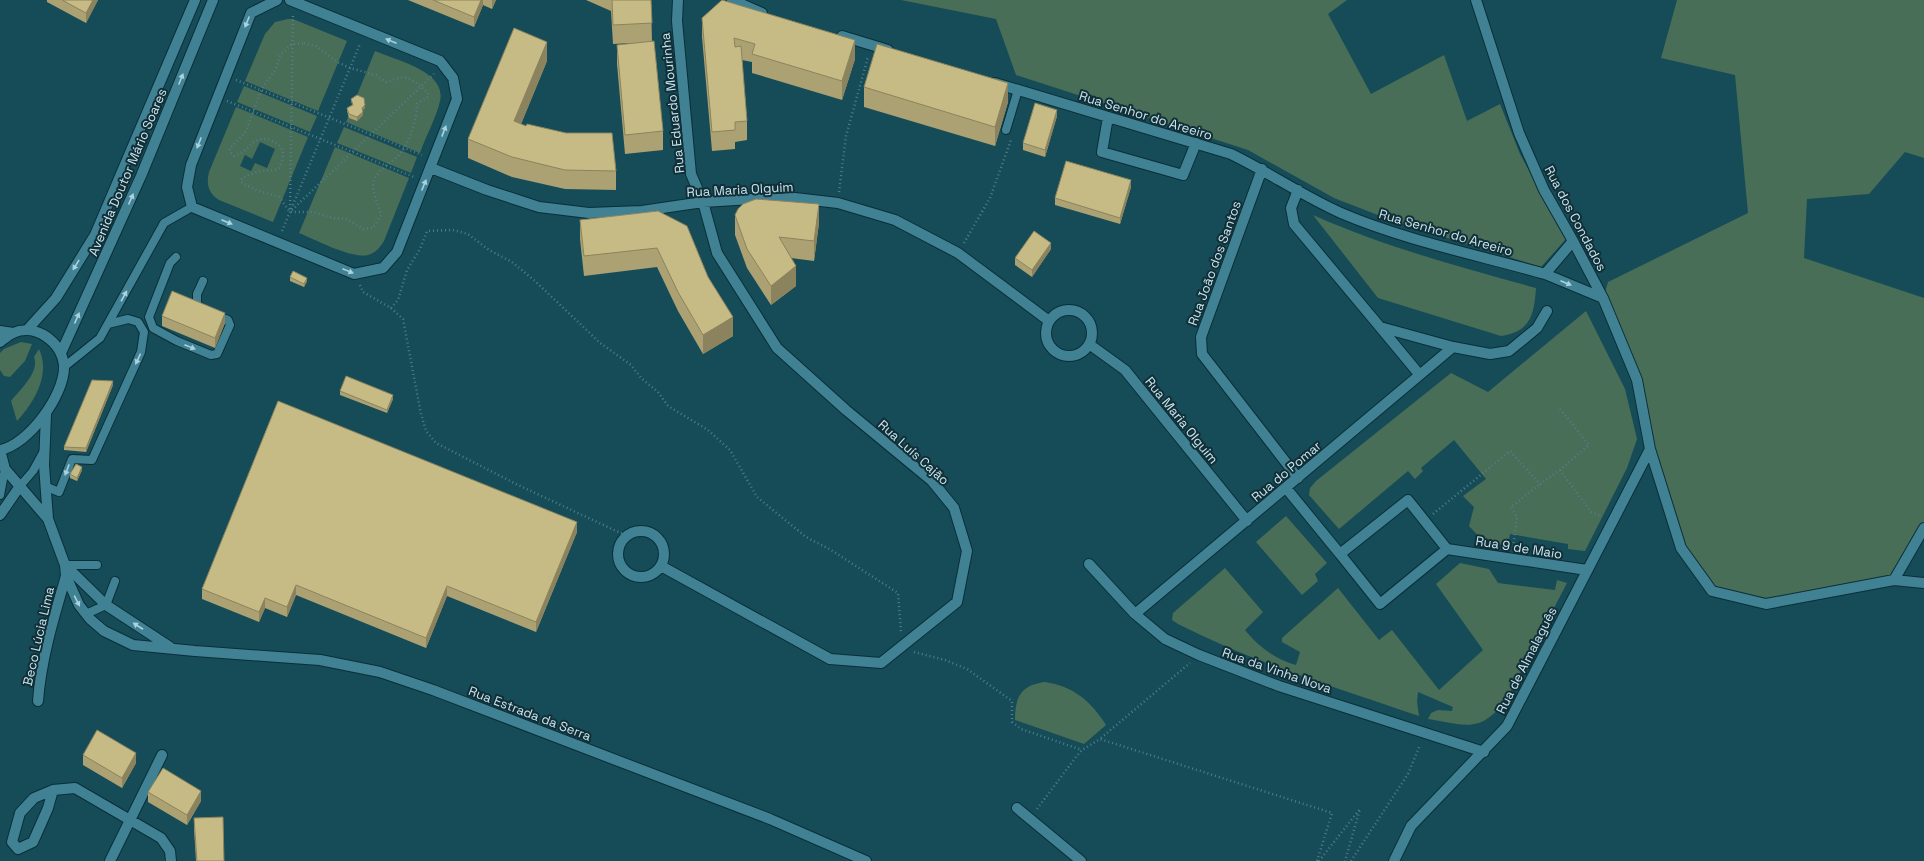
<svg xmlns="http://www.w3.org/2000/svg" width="1924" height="861" font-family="'Space Grotesk',sans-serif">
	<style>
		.green { fill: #496e57; fill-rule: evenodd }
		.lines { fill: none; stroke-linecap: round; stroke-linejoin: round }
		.service-casing { stroke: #0a2f38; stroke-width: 10 }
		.minor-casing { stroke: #0a2f38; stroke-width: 12 }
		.tertiary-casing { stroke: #0a2f38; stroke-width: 12 }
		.secondary-casing { stroke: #0a2f38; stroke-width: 12 }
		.path { stroke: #507e8a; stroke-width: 2.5; stroke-dasharray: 1 3; stroke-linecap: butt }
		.service { stroke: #408294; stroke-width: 8 }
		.minor { stroke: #408294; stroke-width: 10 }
		.tertiary { stroke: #408294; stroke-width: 10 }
		.secondary { stroke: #408294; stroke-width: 10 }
		.wall { fill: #aba172 }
		.shaded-wall { fill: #8b835d }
		.building { fill: #c7bb85; stroke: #8b835d }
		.oneway { fill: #abd2de }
		.labels { text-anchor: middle; stroke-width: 4; stroke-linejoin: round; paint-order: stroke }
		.street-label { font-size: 13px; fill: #c6e6f0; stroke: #122e36 }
	</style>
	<rect width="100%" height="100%" fill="#164b58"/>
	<!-- green -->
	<path class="green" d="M901,0H1347L1328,14L1371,94L1444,55L1467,121L1500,104L1520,154L1566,239L1541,267L1396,222L1334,198L1248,150L1016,75L996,19Z
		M1677,0H1924V158L1905,152L1869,194L1807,199L1804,258L1924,298V528L1894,580L1766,604L1712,591L1681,548L1637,380L1603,298L1608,282L1748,213L1735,75L1661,58Z
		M288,19H293L347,41L318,111L245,81L265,34L275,22Z
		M375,51C395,60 447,71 440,101C436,118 426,136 420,153L346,122Z
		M244,86L317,116L310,132L237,102Z
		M236,107L308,137L273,222L219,200C208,193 206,183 209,172ZM260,142L275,149L267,168L255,163L251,171L240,166L245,155L252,159Z
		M344,127L417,157L411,173L337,143Z
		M335,147L409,178L384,241C380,247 376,253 368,255C352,259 316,240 299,233Z
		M1313,215C1385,247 1460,267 1536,288C1534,315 1531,331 1501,336L1378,298Z
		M1586,311L1625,389L1637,439L1627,468L1585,551L1568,549V544L1510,534L1508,546L1483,541L1469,526L1474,507L1463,496L1486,479L1454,440L1421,468L1423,471L1415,479L1408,471L1339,529L1309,495L1310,488L1316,481L1451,373L1488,392Z
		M21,342L32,344L25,361L10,377L4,376L0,370V353L4,349Z
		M39,349C51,374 34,403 17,421L11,401C20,390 40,372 34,357Z
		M1286,516L1327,563L1315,574L1318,581L1302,595L1256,542Z
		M1460,563L1489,569L1498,583L1555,590L1557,580L1567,583L1506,700C1480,734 1466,725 1428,719L1431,713L1438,710L1452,711L1453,707L1418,692L1417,702L1419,716C1337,688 1255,663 1178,624L1172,620L1173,613L1225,568L1263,612L1245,630C1257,645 1277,661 1296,665L1300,652L1282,642V638L1338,588L1379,640L1392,630L1439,690L1483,650L1436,584Z
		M1045,682C1073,686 1091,701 1106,725L1084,744L1015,720C1015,697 1021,685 1045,682Z"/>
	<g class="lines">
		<!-- service casing -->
		<g class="service-casing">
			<path id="service" d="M1006,130L1018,90
				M176,257L170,263L149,317L153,328L177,341L211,355L217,354L230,325L228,320L216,315
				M203,281L197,294V304L203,310
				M64,367L100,338L164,223L192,207
				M20,486L33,471L44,451
				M47,487L59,492L72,459L92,460L141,352L144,332L138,322L128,319L108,324
				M0,495L5,469
				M65,565H97
				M86,614L106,605L115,581"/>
		</g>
		<!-- minor casing -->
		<g class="minor-casing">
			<path id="minor" d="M277,0L251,13L191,165L187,187L192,207L354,274L383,268L397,252L457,99L453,78L440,61L290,0
				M732,0L762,13
				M1476,0L1519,133L1544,190L1573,241L1603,298L1637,380L1650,449L1681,548L1712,591L1766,604L1894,580L1924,583
				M842,36L888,50
				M995,83L1231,154C1268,172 1303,196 1341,213C1404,240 1478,255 1545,274
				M1108,117L1102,152L1183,175L1196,143
				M431,168L487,190L539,207L589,213L642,211L703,202L786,197L838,203L895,220L958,253L1049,321
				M1262,169L1201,337L1202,354L1298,478
				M1298,190L1291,208L1294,224L1380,327L1453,347L1490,354L1509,351L1537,328L1547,311
				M1573,241L1545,274L1603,298
				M1046 333a23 23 0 1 1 46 0a23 23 0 1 1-46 0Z
				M1380,327L1419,374
				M0,331L13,333
				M1089,344L1125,370L1247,521
				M1286,488L1340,554
				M1408,500L1447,549L1380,604L1340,554Z
				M0,515L20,486
				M618 554a23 23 0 1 1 46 0a23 23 0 1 1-46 0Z
				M1447,549L1587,570
				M1089,564L1135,614L1165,639L1199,655L1279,686L1484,752
				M661,566L830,659L881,663L957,602L967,551L954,508L932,481L846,410L777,348L717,253L703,202L691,174L677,21L678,0
				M1894,580L1924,528
				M1135,614L1453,347
				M38,701C41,659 54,617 66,576
				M53,790L48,808L33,842L18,849L12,842L20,813L34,798L53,790L75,788L161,838L170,851L171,861
				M1017,808L1081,861
				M110,861L162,755
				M1394,861L1411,826L1507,726L1650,449"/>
		</g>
		<!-- tertiary casing -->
		<g class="tertiary-casing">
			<path id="tertiary" d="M46,414L44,465L48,519L65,565L66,576L79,605L90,619L104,631L133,645L195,651L320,660L380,672L433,690L770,819L866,861
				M0,450L5,469L48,519
				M65,565L106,605L170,647"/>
		</g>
		<!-- secondary casing -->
		<g class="secondary-casing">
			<path id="secondary" d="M27,330L56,298L95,235L195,0
				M0,342C4,339 8,335 13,333C36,323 62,342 64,366C65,395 28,445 0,450
				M61,353L141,176L213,0"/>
		</g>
		<!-- path -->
		<path class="path" d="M304,43L316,46L337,62L350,68L376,75L386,82C390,81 394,79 399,78C410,75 420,86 428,93V97L417,104C417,119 410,140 401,153C392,164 375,169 373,185C373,195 379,205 381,215L373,228L363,229L347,219L333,218L313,212H290L279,197L256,190L241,182L242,178C248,175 255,172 261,171C270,170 273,172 280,167C281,163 283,158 283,154C283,144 267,136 258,140C249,143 245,154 234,156L230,152V148L245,133L248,126L261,90L276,69L280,55L292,44Z
			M236,80L422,155
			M227,101L414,177
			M839,192L846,136L868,57
			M290,209L293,14
			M292,210L434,74
			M282,231L360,44
			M964,243L990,198L1011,140
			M360,285L363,292L391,308L403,319L421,414L426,431L436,443L518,485L627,536
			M391,308L398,300L407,270L420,249L427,231L453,230L468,234L489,250L512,262L535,281L599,342L631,365L641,378L658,392L668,406L708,430L730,450L757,497L806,537L831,550L898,593L901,632
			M1560,470L1591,512L1601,516
			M1433,514L1510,451L1540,484L1560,470L1589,445L1560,409
			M1513,547L1517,517L1511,507L1540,484
			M914,652L945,660L967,669L1012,701V722L1021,729L1082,750
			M1101,738L1190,663
			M1037,809L1076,757L1082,750L1100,739L1332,813L1317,861
			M1319,861L1360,809L1345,861
			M1351,861L1408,774L1420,745"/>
		<!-- service -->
		<use href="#service" class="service"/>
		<!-- minor -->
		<use href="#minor" class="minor"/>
		<!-- tertiary -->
		<use href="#tertiary" class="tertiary"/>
		<!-- secondary -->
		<use href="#secondary" class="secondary"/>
	</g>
	<!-- wall -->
	<path class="wall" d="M47,0H98L86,23L47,2Z
		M408,0H496L492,9L483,5L474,27Z
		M586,0H651L652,42L663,131V150L625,154L617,64V45L633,43L613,44L611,11Z
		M702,18L855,59L842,100L752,73V62L742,60L747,121V140L735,142V149L712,151L702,37Z
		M547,61L521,124L616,171V190L565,189L512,177L468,158V139Z
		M864,87L1008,102L995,146L864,107Z
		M351,99L365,108L362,110L363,115L357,121L349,118L347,111V108L352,105Z
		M1057,116L1045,157L1023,150V143Z
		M1131,187L1120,224L1055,205V198Z
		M658,211L733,336L703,354L678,311L657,267L584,276L580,239V220Z
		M735,215L819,223L814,261L791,258L796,286L771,305L747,268L735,235Z
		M1051,249L1032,277L1015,265V258Z
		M290,277L307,281L304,287L290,281Z
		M162,316L225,323L215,348L162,326Z
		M113,385L86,452L64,450V447Z
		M340,391L393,399L387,413L340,395Z
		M82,470L77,481L70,478V474Z
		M577,532L536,632L447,596L426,648L296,595L287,617L265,608L259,622L202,599V589Z
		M83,755L136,763L122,788L83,765Z
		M148,792L201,801L187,825L148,802Z
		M194,818L224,861H196L194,829Z"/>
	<!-- shaded-wall -->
	<path class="shaded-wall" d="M93,0H98L86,23V13Z
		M481,0H483V5L474,27V17Z
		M492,0H496L492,9Z
		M855,40V59L842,100V81Z
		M547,42V61L514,141V121Z
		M1008,83V102L995,146V127Z
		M365,105V108L362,111V108Z
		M1057,110V116L1045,157V150Z
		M363,112V115L357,121V117Z
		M1131,180V187L1120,224V218Z
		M819,204V223L814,261V241Z
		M1051,243V249L1032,277V270Z
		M796,266V286L771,305V286Z
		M307,278V281L304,287V284Z
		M225,313V323L215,348V338Z
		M733,317V336L703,354V335Z
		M113,381V385L86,452V448Z
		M393,395V399L387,413V410Z
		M82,467V470L77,481V478Z
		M577,522V532L536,632V622Z
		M296,585V595L287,617V607Z
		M447,586V596L426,648V638Z
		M265,598V608L259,622V612Z
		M136,753V763L122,788V778Z
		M201,791V801L187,825V815Z"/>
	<!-- building -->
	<path class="building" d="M62,0H93L86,13Z
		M433,0H481L474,17Z
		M612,0H651L652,23L613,25Z
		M722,0L855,40L842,81L752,54L755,44L734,38L735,47L741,46L747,121L735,122V130L712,132L702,18Z
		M514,28L547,42L514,121L526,126L527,124L566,133H612L616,171L565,170L512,157L468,139Z
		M654,41L663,131L625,135L617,45Z
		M877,44L1008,83L995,127L864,87Z
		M357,95L364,98L365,105L362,108L363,112L357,117L349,114L347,108L353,105L351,99Z
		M1035,103L1057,110L1045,150L1023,143Z
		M1066,161L1131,180L1120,218L1055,198Z
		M756,199L819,204L814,241L779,237L796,266L771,286L747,249L735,215L738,209L743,204Z
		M658,211L687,226L708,277L733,317L703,335L678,292L657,248L584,256L580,220Z
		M1034,231L1051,243L1032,270L1015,258Z
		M293,271L307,278L304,284L290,277Z
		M172,291L225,313L215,338L162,316Z
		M346,376L393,395L387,410L340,391Z
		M92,380L113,381L86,448L64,447Z
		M278,401L577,522L536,622L447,586L426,638L296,585L287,607L265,598L259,612L202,589Z
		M76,464L82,467L77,478L70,474Z
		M97,730L136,753L122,778L83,755Z
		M163,768L201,791L187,815L148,792Z
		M223,817L224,861H197L194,818Z"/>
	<!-- one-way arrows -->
	<defs><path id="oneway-solid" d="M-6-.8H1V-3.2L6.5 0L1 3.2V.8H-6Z"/></defs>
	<g class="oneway">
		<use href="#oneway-solid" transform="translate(247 22) rotate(112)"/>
		<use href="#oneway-solid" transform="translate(391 41) rotate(-158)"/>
		<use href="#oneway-solid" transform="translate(181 79) rotate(-68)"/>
		<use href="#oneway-solid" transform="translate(444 131) rotate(-69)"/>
		<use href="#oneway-solid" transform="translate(199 143) rotate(111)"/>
		<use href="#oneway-solid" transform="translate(424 185) rotate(-68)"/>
		<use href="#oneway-solid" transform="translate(131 199) rotate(-66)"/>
		<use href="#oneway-solid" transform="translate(227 222) rotate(23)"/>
		<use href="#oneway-solid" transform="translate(76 265) rotate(122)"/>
		<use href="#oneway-solid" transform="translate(348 271) rotate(22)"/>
		<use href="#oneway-solid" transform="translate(1566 283) rotate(23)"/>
		<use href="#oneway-solid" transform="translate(124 296) rotate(-61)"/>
		<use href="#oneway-solid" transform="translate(77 318) rotate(-66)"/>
		<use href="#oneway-solid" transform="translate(190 347) rotate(22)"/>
		<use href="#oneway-solid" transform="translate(138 359) rotate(115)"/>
		<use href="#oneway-solid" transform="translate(67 470) rotate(111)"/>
		<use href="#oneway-solid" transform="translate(77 601) rotate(63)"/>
		<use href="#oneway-solid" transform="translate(138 626) rotate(-147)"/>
	</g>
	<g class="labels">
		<!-- street labels -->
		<g class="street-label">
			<text transform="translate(672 103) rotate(-96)" y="5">Rua Eduardo Mourinha</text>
			<text transform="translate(1146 115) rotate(17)" y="5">Rua Senhor do Areeiro</text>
			<text transform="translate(127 172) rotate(-67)" y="5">Avenida Doutor Mário Soares</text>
			<text transform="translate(740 189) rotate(-3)" y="5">Rua Maria Olguim</text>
			<text transform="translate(1576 218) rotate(62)" y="5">Rua dos Condados</text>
			<text transform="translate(1446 232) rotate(16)" y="5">Rua Senhor do Areeiro</text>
			<text transform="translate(1214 263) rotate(-70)" y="5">Rua João dos Santos</text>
			<text transform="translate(1182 420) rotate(51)" y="5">Rua Maria Olguim</text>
			<text transform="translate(914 452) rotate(42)" y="5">Rua Luís Cajão</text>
			<text transform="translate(1286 471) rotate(-40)" y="5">Rua do Pomar</text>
			<text transform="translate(1519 547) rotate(9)" y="5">Rua 9 de Maio</text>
			<text transform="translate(38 636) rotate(-77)" y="5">Beco Lúcia Lima</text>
			<text transform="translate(1526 660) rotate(-63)" y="5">Rua de Almalaguês</text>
			<text transform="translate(1277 670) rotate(19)" y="5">Rua da Vinha Nova</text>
			<text transform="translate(530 713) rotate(21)" y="5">Rua Estrada da Serra</text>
		</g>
	</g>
</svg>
